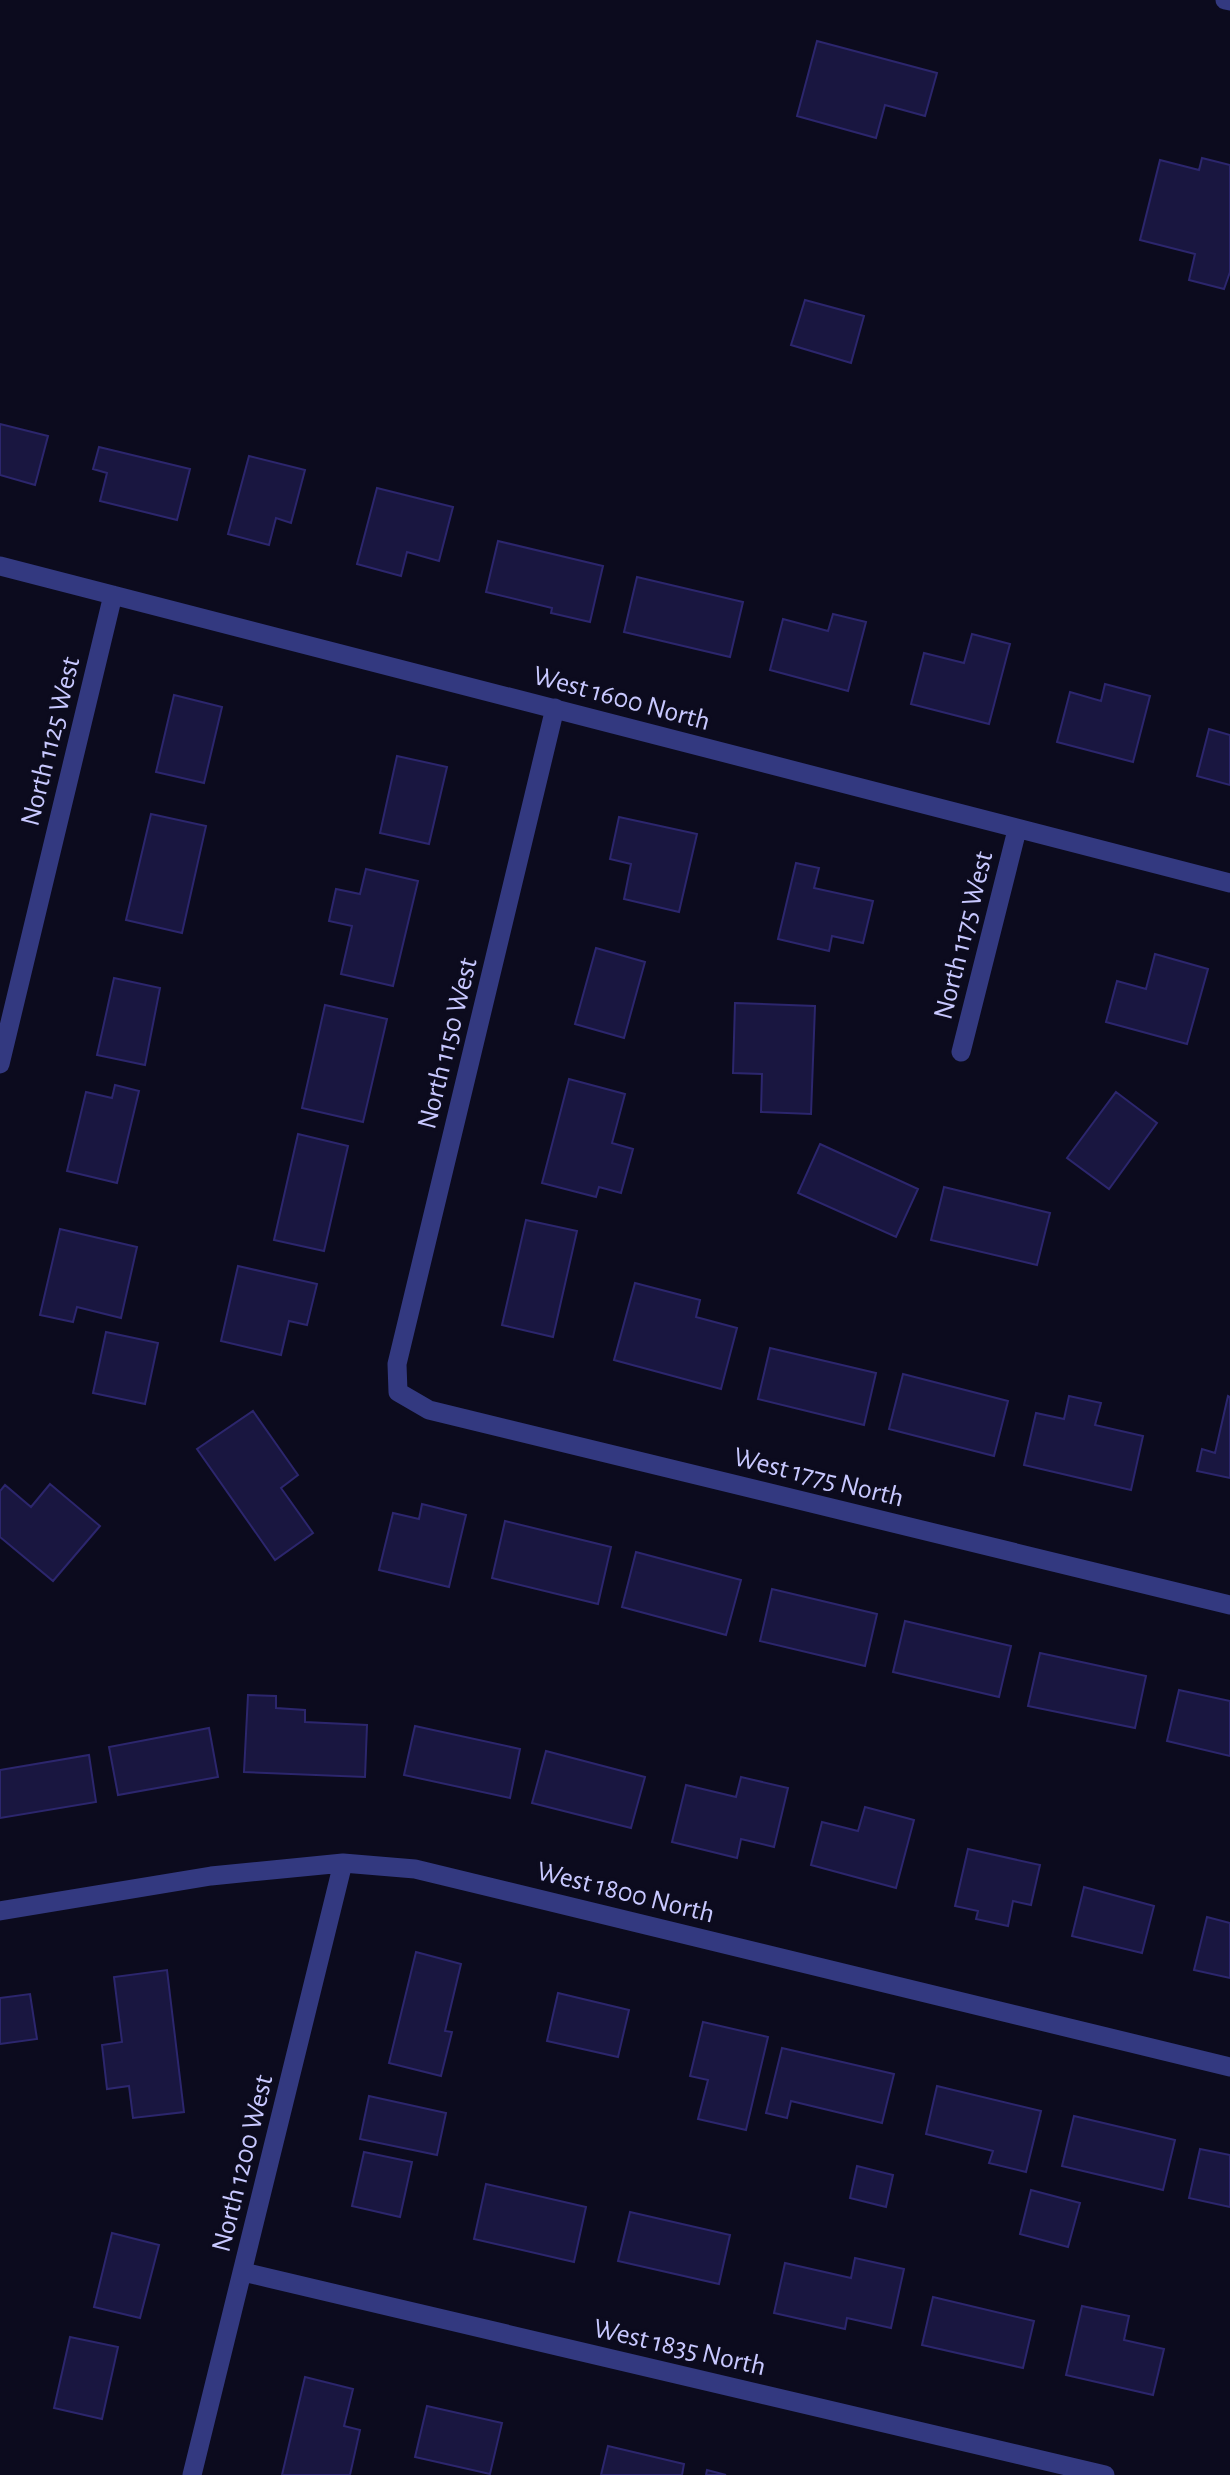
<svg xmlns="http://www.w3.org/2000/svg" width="1230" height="2475" font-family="'Alegreya Sans',sans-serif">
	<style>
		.building { fill: #191640; stroke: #2c266d; stroke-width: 2 }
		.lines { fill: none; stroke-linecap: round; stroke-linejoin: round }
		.minor { stroke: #333980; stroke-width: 19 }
		.tertiary { stroke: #333980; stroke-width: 19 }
		.labels { text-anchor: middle; stroke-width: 7; stroke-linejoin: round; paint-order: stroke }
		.street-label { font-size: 28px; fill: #c8c8ff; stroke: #0c0b1e }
	</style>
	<rect width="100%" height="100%" fill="#0c0b1e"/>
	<!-- building -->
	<path class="building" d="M817,41L937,73L925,116L885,105L876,138L797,116Z
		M1202,158L1230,165V272L1224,289L1189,280L1195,254L1140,240L1160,160L1199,170Z
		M805,300L864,316L851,363L791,345Z
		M0,424L48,436L35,485L0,475Z
		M99,447L190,469L177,520L100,501L107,473L93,469Z
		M249,456L305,470L291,523L276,518L269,545L228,534Z
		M377,488L453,507L439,561L407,552L401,576L357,564Z
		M498,541L603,566L590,622L551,613L552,608L486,592Z
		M637,577L743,602L730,657L624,632Z
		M833,614L866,622L848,691L770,670L783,619L828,631Z
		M972,634L1010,644L989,724L911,704L924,653L964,663Z
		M1105,684L1150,696L1133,762L1057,742L1070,692L1101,701Z
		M174,695L222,707L204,783L156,772Z
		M1209,729L1230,735V785L1197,776Z
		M397,756L447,767L429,844L380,833Z
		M151,814L206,826L182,933L126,920Z
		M619,817L697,834L679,912L624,899L631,864L610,859Z
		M796,863L819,868L814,888L873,901L863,943L832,936L829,951L778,939Z
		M366,869L418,881L393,986L341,974L352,926L329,921L336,889L360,894Z
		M596,948L645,962L624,1038L575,1024Z
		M1155,954L1208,969L1187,1044L1106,1022L1117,981L1146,989Z
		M114,978L160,988L145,1065L97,1055Z
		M735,1003L815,1006L811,1114L761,1112L762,1074L733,1073Z
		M325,1005L387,1019L363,1122L302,1108Z
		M569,1079L625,1094L612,1143L633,1149L621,1193L599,1187L596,1197L542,1183Z
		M115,1085L139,1091L117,1183L67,1171L86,1092L112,1098Z
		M1116,1092L1157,1123L1109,1189L1067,1158Z
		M298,1134L348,1146L324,1251L274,1240Z
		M820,1144L918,1189L896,1237L798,1193Z
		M944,1187L1050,1213L1037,1265L931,1240Z
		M526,1220L577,1231L553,1337L502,1325Z
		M60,1229L137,1247L121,1318L77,1307L73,1322L40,1315Z
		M238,1266L317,1284L307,1325L289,1321L281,1355L221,1341Z
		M635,1283L700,1300L696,1317L737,1328L721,1389L614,1360Z
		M106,1332L158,1343L145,1404L93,1393Z
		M770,1348L876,1373L864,1425L758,1399Z
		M903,1374L1008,1401L994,1456L889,1429Z
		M1069,1396L1101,1403L1095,1425L1143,1436L1131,1490L1024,1465L1036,1413L1064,1419Z
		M1228,1396L1230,1397V1478L1197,1471L1202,1449L1215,1453Z
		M253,1411L298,1475L281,1488L313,1533L275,1560L197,1449Z
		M50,1484L100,1526L53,1581L0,1537V1491L5,1485L31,1507Z
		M422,1504L466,1515L449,1587L379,1570L393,1513L419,1519Z
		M505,1521L611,1547L598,1604L492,1578Z
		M636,1552L741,1580L726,1635L622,1607Z
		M772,1589L877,1614L865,1666L760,1641Z
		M905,1621L1011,1646L999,1697L893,1672Z
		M1040,1653L1146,1676L1135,1728L1028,1706Z
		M1179,1690L1230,1701V1756L1167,1741Z
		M248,1695L276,1696V1708L305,1710V1722L367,1725L365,1777L244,1772Z
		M415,1726L520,1749L510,1798L404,1775Z
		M209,1728L218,1777L118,1795L109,1747Z
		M546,1751L645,1777L631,1828L532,1803Z
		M89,1755L96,1802L0,1818V1770Z
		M741,1777L788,1788L774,1847L741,1839L737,1858L672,1842L686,1785L736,1797Z
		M865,1807L914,1820L896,1888L811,1865L822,1822L858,1831Z
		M968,1849L1040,1865L1031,1905L1013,1901L1008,1926L976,1919L978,1911L955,1906Z
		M1084,1887L1154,1906L1142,1953L1072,1936Z
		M1207,1917L1230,1923V1978L1194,1970Z
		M416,1952L461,1964L445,2031L452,2032L441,2076L389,2063Z
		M167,1970L184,2112L133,2118L129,2086L107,2089L102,2045L122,2042L114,1977Z
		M558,1993L629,2010L618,2057L547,2041Z
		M30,1994L37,2039L0,2044V1998Z
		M703,2022L768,2037L746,2130L698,2119L708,2080L690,2076Z
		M782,2048L894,2074L882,2123L791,2101L787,2118L766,2113Z
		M937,2086L1041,2111L1026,2172L989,2163L993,2151L926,2134Z
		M369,2096L446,2113L437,2155L360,2139Z
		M1074,2116L1175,2140L1163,2190L1062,2166Z
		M1200,2149L1230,2155V2207L1189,2198Z
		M364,2152L412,2162L400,2217L352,2206Z
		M857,2166L893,2175L886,2207L850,2198Z
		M486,2184L586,2207L574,2262L474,2239Z
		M1031,2190L1080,2203L1068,2247L1020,2234Z
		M630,2212L730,2235L719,2284L618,2261Z
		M112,2233L159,2245L140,2318L94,2307Z
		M855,2258L904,2269L891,2328L847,2318L845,2329L774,2313L785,2263L851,2278Z
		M933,2297L1034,2321L1023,2368L922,2345Z
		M1082,2306L1129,2316L1124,2340L1164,2349L1153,2395L1066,2375Z
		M70,2337L118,2347L102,2419L54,2408Z
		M305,2377L353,2389L344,2426L360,2430L350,2475H282Z
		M427,2406L502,2423L490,2474L415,2457Z
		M608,2446L684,2464L682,2475H601Z
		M707,2470L726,2475H706Z"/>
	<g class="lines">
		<!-- minor -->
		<path class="minor" d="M0,566L1230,883
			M555,708L397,1364L398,1392L429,1410L1230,1605
			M961,1052L1017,830
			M0,1064L113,595
			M0,1911L211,1876L343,1863L415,1869L1230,2067
			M243,2272L1105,2475
			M192,2475L343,1863"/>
		<!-- tertiary -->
		<path class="tertiary" d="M1225,0L1230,1"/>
	</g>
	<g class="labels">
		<!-- street labels -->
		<g class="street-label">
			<text transform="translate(622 697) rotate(15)" y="10">West 1600 North</text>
			<text transform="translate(49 741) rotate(-76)" y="10">North 1125 West</text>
			<text transform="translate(962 935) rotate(-76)" y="10">North 1175 West</text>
			<text transform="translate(446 1043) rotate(-76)" y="10">North 1150 West</text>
			<text transform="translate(819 1476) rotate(14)" y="10">West 1775 North</text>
			<text transform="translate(626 1891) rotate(14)" y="10">West 1800 North</text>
			<text transform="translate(241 2163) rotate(-76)" y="10">North 1200 West</text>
			<text transform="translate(680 2346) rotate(13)" y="10">West 1835 North</text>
		</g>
	</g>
</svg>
